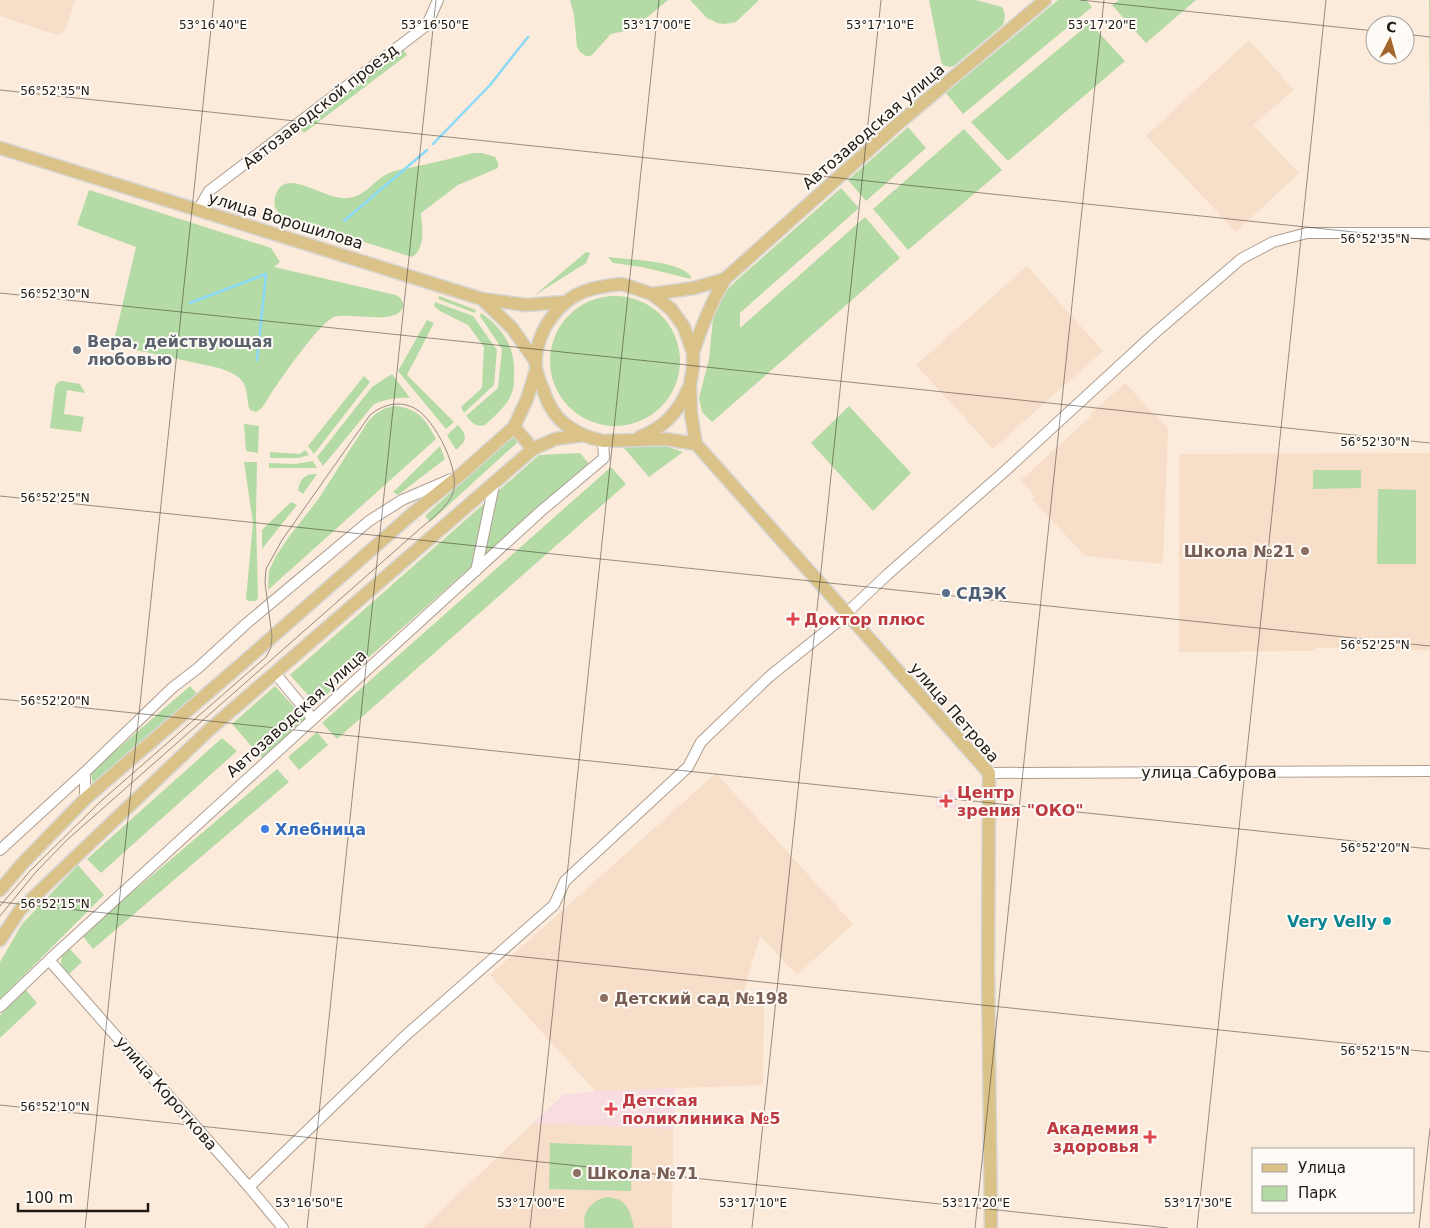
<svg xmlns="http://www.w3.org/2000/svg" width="1430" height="1228" font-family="'DejaVu Sans',sans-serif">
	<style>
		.built { fill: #f6dec9 }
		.medical { fill: #f7dce0 }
		.green { fill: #b4daa5 }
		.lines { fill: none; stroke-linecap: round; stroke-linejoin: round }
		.stream { stroke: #8ad9f7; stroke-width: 2.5 }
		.minor-casing { stroke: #ae9e90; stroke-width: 12 }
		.major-casing { stroke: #d7d6d5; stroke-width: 15 }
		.minor { stroke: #fff; stroke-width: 10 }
		.major { stroke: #dac288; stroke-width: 12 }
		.tram { stroke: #968a7e; stroke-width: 1 }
		.ticks { fill: none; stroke: #201a14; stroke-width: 1; stroke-opacity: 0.45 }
		.worship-dot { fill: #6b7280; stroke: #fefbf7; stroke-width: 2 }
		.education-dot { fill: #8d6e63; stroke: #fefbf7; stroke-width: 2 }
		.service-dot { fill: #5c6f8a; stroke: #fefbf7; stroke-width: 2 }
		.health-dot { fill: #e0444e; stroke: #fefbf7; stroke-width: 2 }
		.shop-dot { fill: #3f7fe0; stroke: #fefbf7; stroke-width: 2 }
		.culture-dot { fill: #0f9aa8; stroke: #fefbf7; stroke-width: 2 }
		.labels { text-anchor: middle; stroke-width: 4; stroke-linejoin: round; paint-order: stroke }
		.street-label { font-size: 16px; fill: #201a14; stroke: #fefbf7 }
		.worship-label { font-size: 16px; font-weight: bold; fill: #5b616d; stroke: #fefbf7; text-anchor: start }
		.education-label { font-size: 16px; font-weight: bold; fill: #785e54; stroke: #fefbf7; text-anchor: start }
		.service-label { font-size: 16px; font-weight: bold; fill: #4e5e75; stroke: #fefbf7; text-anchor: start }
		.health-label { font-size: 16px; font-weight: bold; fill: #be3a42; stroke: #fefbf7; text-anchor: start }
		.shop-label { font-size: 16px; font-weight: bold; fill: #366cbe; stroke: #fefbf7; text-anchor: start }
		.culture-label { font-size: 16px; font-weight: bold; fill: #0d838f; stroke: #fefbf7; text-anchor: end }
		.ticks-label { font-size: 12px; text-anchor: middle; fill: #201a14; stroke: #fefbf7; stroke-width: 4; stroke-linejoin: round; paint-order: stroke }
	</style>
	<rect width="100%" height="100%" fill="#fcebdb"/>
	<!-- built -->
	<path class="built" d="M0,0H75L65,31L57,35L0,16Z
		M1249,40L1294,90L1253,125L1299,173L1236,232L1146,136Z
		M1027,266L1103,351L993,449L916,365Z
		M1125,383L1168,428L1163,564L1085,556L1032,499L1035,497L1021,480L1090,417L1091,413Z
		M1430,453V650L1347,651L1345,648H1316L1313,651L1179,652V454Z
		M716,773L853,924L797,975L760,936L741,1001L764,1003L763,1085L595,1091L490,975Z
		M533,1123L673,1129L672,1228H423Z"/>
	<!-- medical -->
	<path class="medical" d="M952,789L958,807L954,809L951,808H937L935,799L945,791Z
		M675,1088L674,1129L533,1123L563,1095L595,1091Z"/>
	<!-- green -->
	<path class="green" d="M570,0H668L638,25L629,30L611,34L591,56H586L580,52L577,47L574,15Z
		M690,0H759L736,22L725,24L717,23L707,18Z
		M929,0H976L1002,7C1006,14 1005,18 1003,25L954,66L949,67L943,65L941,61Z
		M1058,0H1086L1092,7L963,114L946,93Z
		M1119,0H1196L1146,43L1112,5Z
		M1429,0H1430V150V143Z
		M1090,23L1125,61L1008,161L971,122Z
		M403,49L407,55L304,133L300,128Z
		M908,127L926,148L866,201L848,180Z
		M964,129L1002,170L908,250L873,209Z
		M473,153H482L495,157L498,163V168L458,185L421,213C422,227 426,248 412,257L281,216C279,213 276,210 275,207C273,198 277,187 285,184C300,178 328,200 348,198C366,196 373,181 387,174C394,170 405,169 413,167C433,163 453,158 473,153Z
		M841,188L859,208L740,313V328L865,217L900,258L712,422L702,412L699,398L709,359L713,318L717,306L729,288L738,279Z
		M89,190L271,248L280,262L274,267L396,295C401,298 404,301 403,307C397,326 349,312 334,317C319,323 281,379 270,395C266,401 264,408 256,412L250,410C247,403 248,397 246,390C244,377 231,372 219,368L113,345L136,247L77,225Z
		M586,252L590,253L586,263L535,295Z
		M608,257C630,260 675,260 690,275L691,279L642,267L613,263Z
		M439,296L476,310L475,313L438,299Z
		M550 361a65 65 0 1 1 130 0a65 65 0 1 1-130 0Z
		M435,302L473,316L497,350L494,385L464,413L461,407L482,388L484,347L468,325L440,311L434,306Z
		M481,313C503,328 516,348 514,376C514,382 514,389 511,395C506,407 494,416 485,425C475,428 472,422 466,416L498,388L502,349L480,316Z
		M427,320L434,323L407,375L454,422L446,429L398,371Z
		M392,374L410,398C397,397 387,399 374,404L323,466L317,457L372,387Z
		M364,376L370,382L314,454L308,446Z
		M62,381L80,384L85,393L67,390L64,414L84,417L81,432L50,428L55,387L58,382Z
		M396,406C419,409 426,420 436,439L268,590L269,571L276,556L288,538L319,498L369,420C377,412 384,407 396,406Z
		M849,406L911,473L873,511L811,443Z
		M244,424L259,426L258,453L246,451Z
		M458,425C468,437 467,440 456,450L447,435Z
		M513,435L520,440L430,522L425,516Z
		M635,445L666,446L683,452L649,477L623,447Z
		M440,446L445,459L398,495L393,492Z
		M305,450L309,455L299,458H270V452L300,454Z
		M580,453L590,465L496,545L316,704L290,675L539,455Z
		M313,461L317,468H269V463L295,464Z
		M244,462H257L256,518L258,598L256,601H248L246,599L253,523Z
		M611,467L626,484L337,739L322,723Z
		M1313,470H1361V488L1313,489Z
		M312,474H317L303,494L298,490C300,480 303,476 312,474Z
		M1378,489L1416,490V564H1377Z
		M291,502L297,505L262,549V530Z
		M190,686L197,694L93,785L91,772Z
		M275,686L305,719L262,758L232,724Z
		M317,732L328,745L299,770L288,757Z
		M222,738L237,751L101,873L87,859Z
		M277,769L289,782L93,949L82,935Z
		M78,865L104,895L0,999V962L22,924Z
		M69,948L82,962L69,974L61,965C61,957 62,952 69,948Z
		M26,990L37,1003L0,1038V1015Z
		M550,1143L632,1146L631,1191L549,1189Z
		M606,1197C627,1198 630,1210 634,1228H585C581,1213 591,1201 606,1197Z"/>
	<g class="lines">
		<!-- stream -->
		<path class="stream" d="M433,144L490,85L528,37
			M344,221L427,150
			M190,303L266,274L257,360"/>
		<!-- minor casing -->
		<g class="minor-casing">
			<path id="minor" d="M198,210L209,191L427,25L438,0
				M476,571L494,485
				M274,672L313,719
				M989,773L1430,771
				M85,799V772L172,688L198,668L247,623L369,521L402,500L451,479
				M0,850L85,772
				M49,960L249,1187L283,1228
				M0,1007L49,960L541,511L604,458L603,441
				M249,1187L405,1036L554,905L565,881L688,767L701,742L770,676L836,623L888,574L1005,471L1156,332L1241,259L1273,242L1307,233H1430"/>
		</g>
		<!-- major casing -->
		<g class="major-casing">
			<path id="major" d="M0,148L482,299L512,328L536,362
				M622,284L652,294L671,309L684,327L693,353V367L690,385L691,414L696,444L666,439L603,441C589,438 576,433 565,424C553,415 547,402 543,389C540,382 537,374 536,367C534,343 547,318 565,303C580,289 602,286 622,284Z
				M652,294L694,288L725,279
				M482,299L526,305L565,302
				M693,353C701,327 711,303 725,279L899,123L1045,0
				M514,427L533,449
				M640,437C664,427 678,413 688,389
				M696,444L989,773L988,970L991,1228
				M0,890L22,864L85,799L245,661L413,513L459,476L514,427L527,399L536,370
				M0,940L20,910L209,730L533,449L555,439L584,435"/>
		</g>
		<!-- minor -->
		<use href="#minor" class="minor"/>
		<!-- major -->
		<use href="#major" class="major"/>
		<!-- tram -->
		<path class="tram" d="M0,906L30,871L101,801L266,657L271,647L272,636L265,583L266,569L282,540L370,415C383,404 401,400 416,409C435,420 461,471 453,493C448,506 433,518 422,527L68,839L35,873L0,916"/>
	</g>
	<!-- ticks -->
	<path class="ticks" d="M1080,0L1375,31M1405,34L1430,37M0,90L1430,240M0,293L1430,443M0,496L1430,646M0,699L1430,849M0,902L1430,1052M0,1105L1168,1228M85,1228L214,0M307,1228L436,0M530,1228L659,0M752,1228L881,0M975,1228L1104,0M1197,1228L1326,0M1419,1228L1430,1128"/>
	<!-- markers -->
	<circle class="worship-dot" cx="77" cy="350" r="5"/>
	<g class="education-dot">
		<circle cx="1305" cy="551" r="5"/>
		<circle cx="604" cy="998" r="5"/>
		<circle cx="577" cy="1173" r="5"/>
	</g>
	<circle class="service-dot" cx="946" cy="593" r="5"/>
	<g class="health-dot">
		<path d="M790.5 611.5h5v5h5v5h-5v5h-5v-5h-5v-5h5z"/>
		<path d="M943.5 793.5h5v5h5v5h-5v5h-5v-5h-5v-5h5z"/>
		<path d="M608.5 1101.5h5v5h5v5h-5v5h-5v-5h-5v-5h5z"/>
		<path d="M1147.5 1129.5h5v5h5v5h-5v5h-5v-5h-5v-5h5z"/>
	</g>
	<circle class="shop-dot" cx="265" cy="829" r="5"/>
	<circle class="culture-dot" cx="1387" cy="921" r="5"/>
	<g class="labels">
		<!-- street labels -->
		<g class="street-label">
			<text transform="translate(320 106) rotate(-38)" y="6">Автозаводской проезд</text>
			<text transform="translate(873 126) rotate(-41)" y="6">Автозаводская улица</text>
			<text transform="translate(286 220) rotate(17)" y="6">улица Ворошилова</text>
			<text transform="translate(955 712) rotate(49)" y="6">улица Петрова</text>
			<text transform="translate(296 713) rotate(-42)" y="6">Автозаводская улица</text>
			<text x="1209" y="778">улица Сабурова</text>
			<text transform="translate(167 1093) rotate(49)" y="6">улица Короткова</text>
		</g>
		<!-- worship labels -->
		<g class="worship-label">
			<text x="87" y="347">Вера, действующая<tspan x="87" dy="18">любовью</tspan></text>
		</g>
		<!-- education labels -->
		<g class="education-label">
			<text x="1295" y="557" text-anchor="end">Школа №21</text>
			<text x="614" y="1004">Детский сад №198</text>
			<text x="587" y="1179">Школа №71</text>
		</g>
		<!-- service labels -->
		<g class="service-label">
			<text x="956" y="599">СДЭК</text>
		</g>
		<!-- health labels -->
		<g class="health-label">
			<text x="804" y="625">Доктор плюс</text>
			<text x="957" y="798">Центр<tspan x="957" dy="18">зрения "ОКО"</tspan></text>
			<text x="622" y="1106">Детская<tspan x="622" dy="18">поликлиника №5</tspan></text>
			<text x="1139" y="1134" text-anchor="end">Академия<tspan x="1139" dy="18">здоровья</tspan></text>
		</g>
		<!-- shop labels -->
		<g class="shop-label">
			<text x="275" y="835">Хлебница</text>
		</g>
		<!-- culture labels -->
		<g class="culture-label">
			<text x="1377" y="927">Very Velly</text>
		</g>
	</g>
	<g class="ticks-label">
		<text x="213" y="29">53°16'40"E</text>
		<text x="435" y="29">53°16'50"E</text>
		<text x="657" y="29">53°17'00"E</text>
		<text x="880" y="29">53°17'10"E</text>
		<text x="1102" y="29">53°17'20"E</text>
		<text x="55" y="95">56°52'35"N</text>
		<text x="1375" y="243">56°52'35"N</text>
		<text x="55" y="298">56°52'30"N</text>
		<text x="1375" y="446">56°52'30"N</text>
		<text x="55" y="502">56°52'25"N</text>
		<text x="1375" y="649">56°52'25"N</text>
		<text x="55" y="705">56°52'20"N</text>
		<text x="1375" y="852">56°52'20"N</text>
		<text x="55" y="908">56°52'15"N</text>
		<text x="1375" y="1055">56°52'15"N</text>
		<text x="55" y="1111">56°52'10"N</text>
		<text x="309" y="1207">53°16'50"E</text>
		<text x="531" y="1207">53°17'00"E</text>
		<text x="753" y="1207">53°17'10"E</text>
		<text x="976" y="1207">53°17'20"E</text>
		<text x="1198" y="1207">53°17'30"E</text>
	</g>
	<!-- legend -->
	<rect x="1252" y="1148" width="162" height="65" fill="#fefbf7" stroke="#a5a19c"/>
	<rect x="1262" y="1164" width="25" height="8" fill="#dac288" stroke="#a5a19c"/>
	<text x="1298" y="1173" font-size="15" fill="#201a14">Улица</text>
	<rect x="1262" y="1186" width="25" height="15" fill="#b4daa5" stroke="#a5a19c"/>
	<text x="1298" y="1198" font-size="15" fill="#201a14">Парк</text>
	<!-- north arrow -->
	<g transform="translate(1390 40) rotate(6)"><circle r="24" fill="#fefbf7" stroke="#a5a19c"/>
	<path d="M0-4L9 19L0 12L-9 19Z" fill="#a4652c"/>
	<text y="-8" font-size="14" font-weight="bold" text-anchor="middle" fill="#201a14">С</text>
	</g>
	<!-- scale -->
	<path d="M18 1203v8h130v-8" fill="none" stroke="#201a14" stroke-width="2.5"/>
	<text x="25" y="1203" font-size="15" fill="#201a14" stroke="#fefbf7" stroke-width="4" paint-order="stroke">100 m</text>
</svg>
